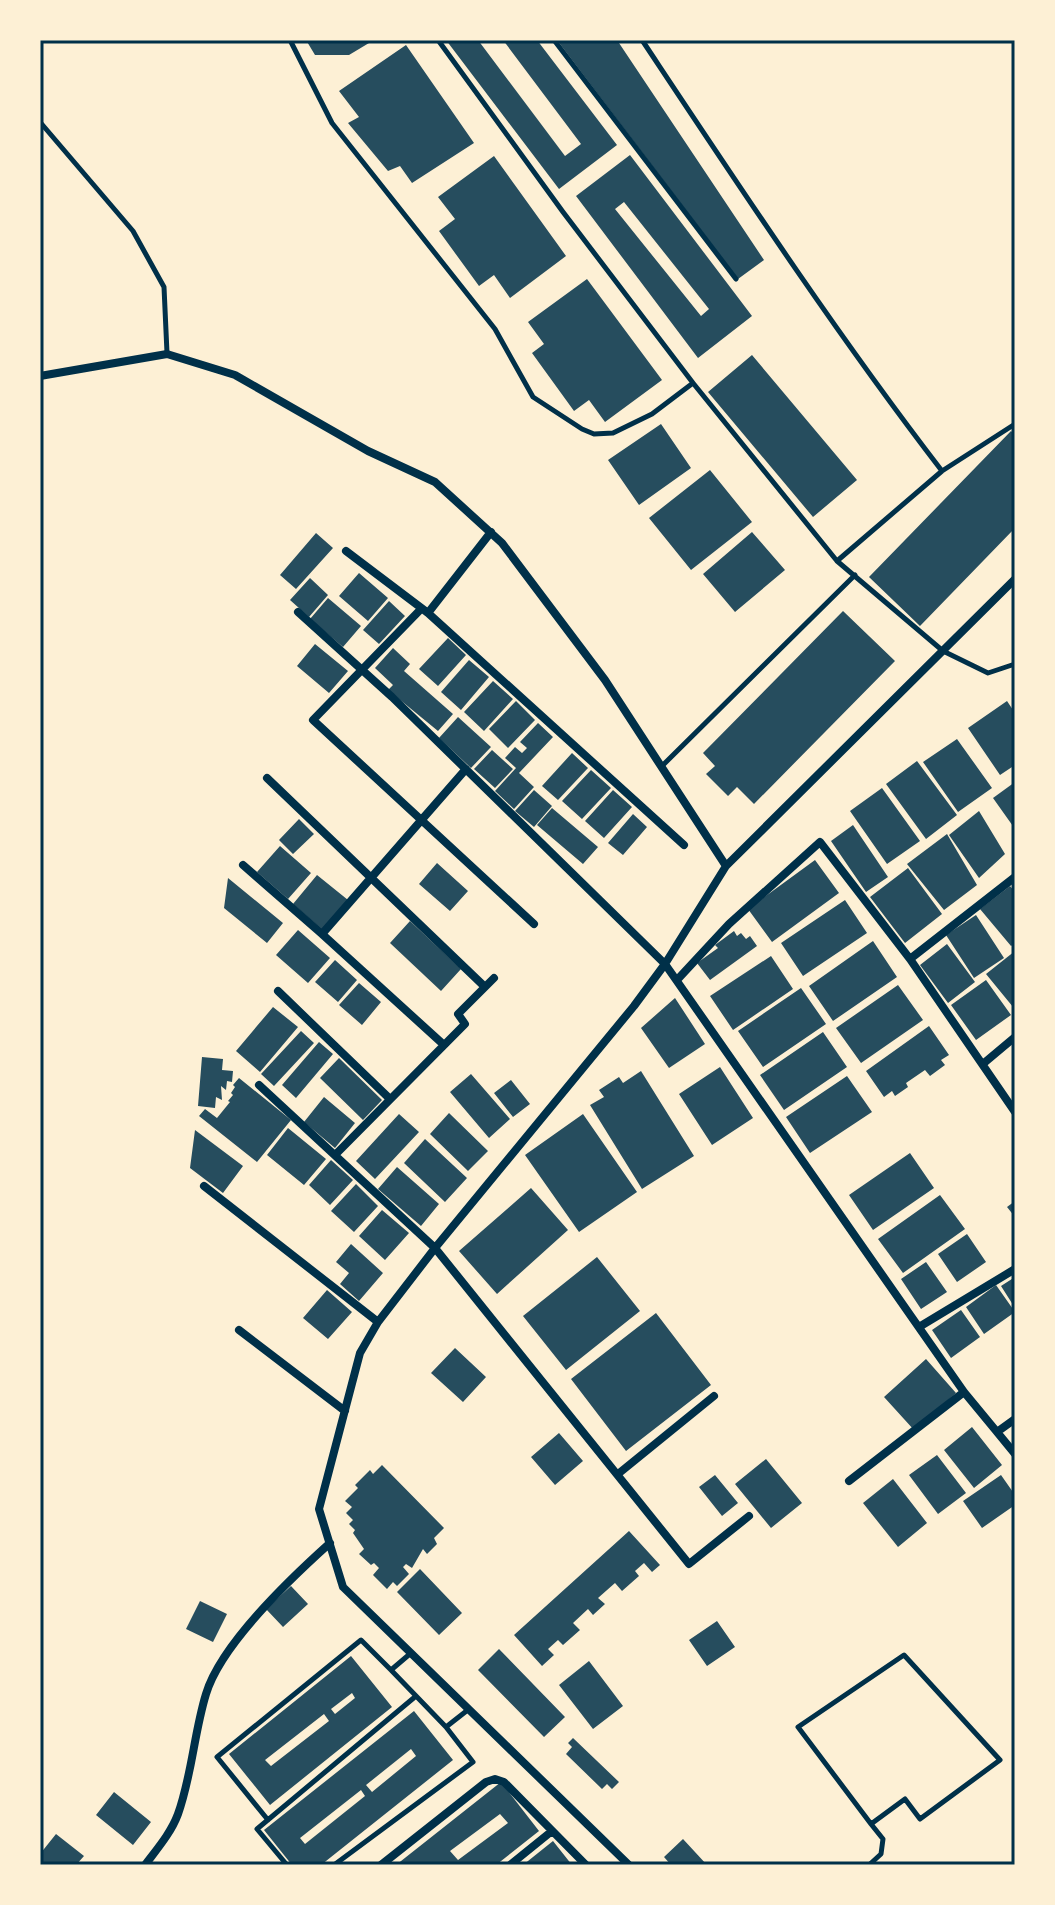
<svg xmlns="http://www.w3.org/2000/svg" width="1055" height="1905" font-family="Commissioner,sans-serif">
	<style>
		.building { fill: #264d5e; fill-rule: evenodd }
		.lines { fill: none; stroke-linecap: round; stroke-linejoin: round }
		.service { stroke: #003049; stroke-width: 5 }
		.minor { stroke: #003049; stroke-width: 8 }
		.neatline { fill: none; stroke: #003049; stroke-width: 3 }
	</style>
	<rect width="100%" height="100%" fill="#fdf0d5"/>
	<!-- building -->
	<path class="building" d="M306,40H374L349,55H315Z
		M446,40H478L565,156L581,144L503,40H537L617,145L559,189Z
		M557,40H617L764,260L738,279Z
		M406,45L474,143L412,183L400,166L388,171L348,123L359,117L339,91Z
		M630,155L752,316L698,358L576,196ZM624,202L709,309L701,316L615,209Z
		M494,156L566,256L510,298L494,275L479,286L439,231L455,219L438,197Z
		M587,279L662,380L605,422L589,400L574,411L532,353L544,344L528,322Z
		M752,355L857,480L813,517L708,392Z
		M661,424L691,468L639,505L608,460Z
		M1011,431L1015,435V528L920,626L869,577Z
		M710,470L752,522L691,570L649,518Z
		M752,532L785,570L735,612L703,574Z
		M316,533L333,548L296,589L280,575Z
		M359,573L388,598L368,621L339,596Z
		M310,578L328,595L309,617L290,600Z
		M328,598L361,626L343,647L310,619Z
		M389,601L405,616L379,644L363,630Z
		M843,611L895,661L754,804L737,787L728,796L706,774L715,766L703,753Z
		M448,638L466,655L438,686L419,669Z
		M315,644L348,671L329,693L297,666Z
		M393,648L410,664L404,671L453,714L438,731L388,690L393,685L375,668Z
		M469,660L489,677L461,710L441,692Z
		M493,681L513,699L484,731L464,712Z
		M516,701L535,720L508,748L489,729Z
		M1007,701L1015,713V765L1000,775L968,728Z
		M458,717L491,747L471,768L439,738Z
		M538,723L553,737L519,773L534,787L514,809L495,791L516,768L505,758L515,747L522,753L527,748L520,742Z
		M957,739L992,788L958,812L923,762Z
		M492,750L513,769L495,788L474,769Z
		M572,753L588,768L558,800L542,786Z
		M917,761L957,815L926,839L886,784Z
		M591,770L611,788L582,819L562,801Z
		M1015,782V829L993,798Z
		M882,788L920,841L887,864L850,811Z
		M534,790L552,806L534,827L515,811Z
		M613,790L632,807L604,838L585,821Z
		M552,808L598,847L583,864L537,825Z
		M979,811L1005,854L979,878L949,835Z
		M633,814L647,827L623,855L608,843Z
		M299,819L314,834L293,854L279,840Z
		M853,825L888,877L866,892L831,841Z
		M947,834L977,885L944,910L907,864Z
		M280,846L311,873L288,899L257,872Z
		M815,860L839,893L772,942L748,909Z
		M437,863L468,891L450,911L419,884Z
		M908,868L942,914L905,943L870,897Z
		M317,875L348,900L323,930L293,904Z
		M228,878L283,923L267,943L224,908Z
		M1010,886L1015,892V943L1011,946L980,909Z
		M845,900L867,933L803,976L781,943Z
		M976,915L1004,958L974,978L946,935Z
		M410,921L461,969L441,991L390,943Z
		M298,930L330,958L308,983L276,955Z
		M734,931L737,936L741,933L746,939L750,936L757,946L710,980L697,963L718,948L715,945Z
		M873,941L897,977L833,1021L809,986Z
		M947,944L975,982L948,1003L920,965Z
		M1015,951V1006L1013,1007L986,974Z
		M771,956L793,989L733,1030L710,996Z
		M335,960L357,980L338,1002L315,982Z
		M986,980L1011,1015L976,1040L951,1005Z
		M359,983L381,1002L362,1025L339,1005Z
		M898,985L923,1020L861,1063L836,1028Z
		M801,988L826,1024L763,1067L738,1031Z
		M675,998L705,1044L669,1068L641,1028Z
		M273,1007L298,1027L260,1072L236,1051Z
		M929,1026L949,1055L941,1060L945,1065L930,1076L925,1070L906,1083L908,1087L895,1096L892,1091L884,1097L866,1071Z
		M301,1031L314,1043L274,1086L261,1074Z
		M823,1032L847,1067L784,1110L760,1075Z
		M319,1042L333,1054L296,1098L282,1085Z
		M202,1057L223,1059L222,1070L233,1071L232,1082L227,1081L226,1090L221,1086L222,1100L216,1097L215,1108L198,1106Z
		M339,1058L382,1100L363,1120L320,1078Z
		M720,1067L753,1118L712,1145L679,1094Z
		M641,1071L694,1156L642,1189L590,1105L604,1097L599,1090L619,1077L623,1083Z
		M471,1074L510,1119L489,1138L450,1092Z
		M847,1076L872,1112L810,1153L786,1117Z
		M239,1078L291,1120L257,1162L199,1116L205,1109L217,1118L230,1102L228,1101L233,1095L231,1093L235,1087L233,1085Z
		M511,1080L530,1104L513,1117L494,1093Z
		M324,1097L355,1123L335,1148L304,1122Z
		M449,1113L488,1151L468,1171L430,1134Z
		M399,1114L419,1132L375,1179L356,1161Z
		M583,1114L637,1192L579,1232L525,1155Z
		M288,1128L326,1159L304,1185L267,1155Z
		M195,1130L243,1166L223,1193L190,1168Z
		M425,1139L467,1178L445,1202L404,1163Z
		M910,1153L934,1188L873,1230L849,1195Z
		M331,1160L353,1180L330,1205L309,1185Z
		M397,1167L439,1204L421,1226L378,1189Z
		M356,1184L378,1206L354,1232L331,1211Z
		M531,1188L568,1230L497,1294L459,1251Z
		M940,1195L965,1229L903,1273L878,1239Z
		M1015,1201V1217L1007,1207Z
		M382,1210L409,1233L385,1260L359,1236Z
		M967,1234L986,1262L957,1282L938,1254Z
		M351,1244L383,1273L359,1301L340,1284L349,1273L336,1262Z
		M597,1257L640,1311L566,1370L523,1316Z
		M926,1262L947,1292L921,1309L901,1279Z
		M1015,1277V1308L1001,1286Z
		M996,1285L1015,1312L984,1334L966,1307Z
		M327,1290L352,1312L328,1339L303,1318Z
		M961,1310L980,1337L951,1358L932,1330Z
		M656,1313L711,1385L626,1451L571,1379Z
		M455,1348L486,1377L463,1402L431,1373Z
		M926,1359L956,1393L914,1430L884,1397Z
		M972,1427L1002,1465L974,1488L944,1450Z
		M559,1433L583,1461L555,1485L531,1457Z
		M937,1455L966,1493L938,1514L909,1475Z
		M766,1459L802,1503L771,1528L735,1484Z
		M382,1465L444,1528L434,1538L437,1544L427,1554L423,1549L412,1568L406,1564L403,1567L409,1574L397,1586L393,1582L387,1589L373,1575L379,1568L374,1563L371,1565L359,1554L364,1549L353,1533L355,1530L349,1524L353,1520L346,1513L352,1507L345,1501L358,1488L355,1485L370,1470L373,1474Z
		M715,1475L738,1503L722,1516L699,1487Z
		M1001,1475L1015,1495V1505L982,1528L963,1501Z
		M893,1479L927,1523L898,1547L863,1503Z
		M629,1531L660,1565L652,1572L644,1563L635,1571L639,1576L622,1591L615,1583L598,1598L605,1604L593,1615L588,1609L573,1623L580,1630L563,1645L558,1640L548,1649L554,1655L542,1666L514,1635Z
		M420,1569L462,1613L439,1635L397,1592Z
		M291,1586L308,1604L283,1627L266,1609Z
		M200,1601L227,1614L213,1642L186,1629Z
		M717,1621L735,1647L707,1666L689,1640Z
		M499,1649L565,1717L544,1737L478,1670Z
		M351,1656L392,1707L270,1805L229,1754ZM352,1693L355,1698L335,1714L331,1709ZM324,1714L329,1721L271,1766L265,1760Z
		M589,1661L623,1706L593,1729L559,1685Z
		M414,1711L453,1760L321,1865H292L264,1830ZM411,1749L416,1756L372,1792L366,1785ZM361,1790L365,1796L305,1844L300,1838Z
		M573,1738L619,1782L612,1789L607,1784L602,1789L566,1754L572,1747L568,1743Z
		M501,1782L539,1831L496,1865H396ZM500,1814L508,1823L458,1860L450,1851Z
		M114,1792L151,1822L133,1845L96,1815Z
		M56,1834L84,1856L76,1865H40V1854Z
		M683,1839L707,1865H671L664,1857Z
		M553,1841L572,1865H523Z"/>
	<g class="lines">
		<!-- service -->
		<path class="service" d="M290,40L332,123L495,329L533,397L582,429L594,434L613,433L652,414L693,383
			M438,40L563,212L693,383L837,561L943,651L988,673L1015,664
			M554,40L736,279
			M642,40C739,186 835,332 942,471
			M40,122L133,231L164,287L167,353
			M837,561L942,471L1015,424
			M662,766L855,575
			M391,1670L446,1727L469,1709
			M268,1820L217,1757L361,1640L391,1670L411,1653
			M287,1865L257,1829L416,1696
			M334,1865L473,1762L446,1727
			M869,1865L881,1854L883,1839L871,1824L798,1727L904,1655L1000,1760L920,1819L905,1799L871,1824"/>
		<!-- minor -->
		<path class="minor" d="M40,376L167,354L235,375L368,451L435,482L502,543L605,680L726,866
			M346,551L428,613L684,845
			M421,609L313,720L534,924
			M298,612L392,697L665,964L964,1392L997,1432L1015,1419
			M428,613L491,532
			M267,778L485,987
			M243,865L322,934L466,769
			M322,934L444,1045
			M910,959L1015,877
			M677,980L729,924L820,842L910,959L1015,1112
			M278,991L390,1099
			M984,1063L1015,1037
			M259,1085L435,1248L689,1564L749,1516
			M335,1155L465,1024L458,1014L494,978
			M204,1186L378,1322
			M919,1327L1015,1269
			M239,1330L345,1411
			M997,1432L1015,1454
			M618,1474L714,1396
			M849,1481L964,1392
			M145,1865C157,1849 171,1833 178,1814C192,1775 194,1733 206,1694C221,1644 291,1578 330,1543
			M381,1865L486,1782L495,1779L504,1782L586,1865
			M510,1865L552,1831
			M629,1865L343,1587L319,1509L360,1353L378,1322L435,1248L634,1006L665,964L726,866L1015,579"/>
	</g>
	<!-- border -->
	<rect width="1055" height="1905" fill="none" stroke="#fdf0d5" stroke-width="84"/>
	<rect x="42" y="42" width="971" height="1821" class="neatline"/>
</svg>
